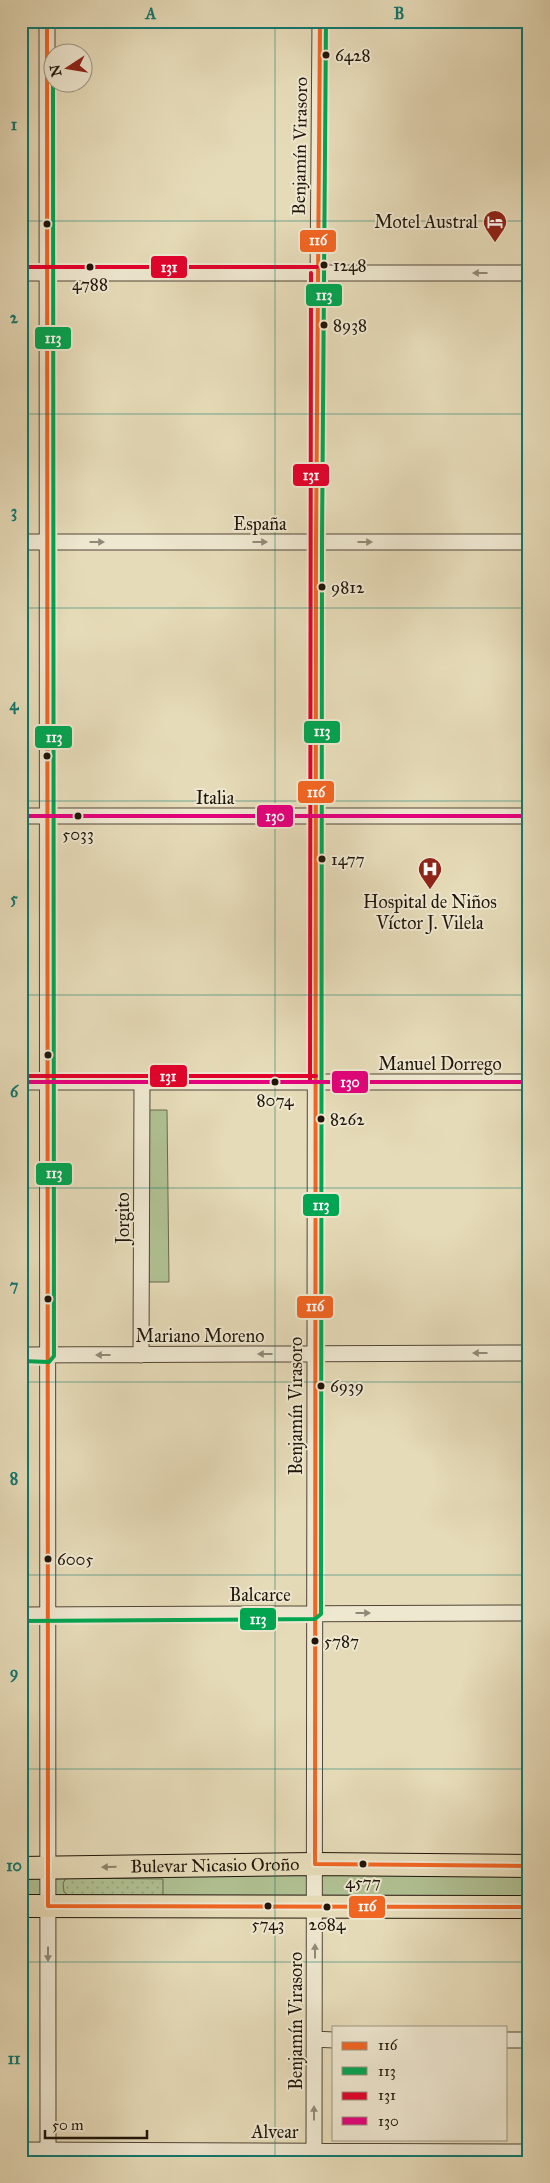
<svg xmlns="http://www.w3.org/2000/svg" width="550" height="2183" font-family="'IM FELL Great Primer',serif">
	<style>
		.grass { fill: #b0c193; stroke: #686b4e }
		.park { fill: url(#park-dots); stroke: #686b4e }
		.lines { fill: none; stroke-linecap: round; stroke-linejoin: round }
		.street-casing { stroke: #514636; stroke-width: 17 }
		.primary-casing { stroke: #1f150a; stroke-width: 24 }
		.street { stroke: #efe8d1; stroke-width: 15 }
		.primary { stroke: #e6dbb8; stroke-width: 22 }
		.bus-1-casing { stroke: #efe8d1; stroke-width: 8 }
		.bus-2-casing { stroke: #efe8d1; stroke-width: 8 }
		.bus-3-casing { stroke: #efe8d1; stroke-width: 8 }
		.bus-4-casing { stroke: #efe8d1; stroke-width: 8 }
		.bus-1 { stroke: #f26522; stroke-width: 4 }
		.bus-2 { stroke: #00a651; stroke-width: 4 }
		.bus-3 { stroke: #e4002b; stroke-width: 4 }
		.bus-4 { stroke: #e5007d; stroke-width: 4 }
		.oneway { fill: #918977 }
		.oneway2 { fill: #8c826a }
		.grid { fill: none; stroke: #0f766e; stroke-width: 1; stroke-opacity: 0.55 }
		.bus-dot { fill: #1f150a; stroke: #efe8d1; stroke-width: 2 }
		.labels { text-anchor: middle; stroke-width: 4; stroke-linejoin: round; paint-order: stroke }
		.bus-label { font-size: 17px; fill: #1f150a; stroke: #efe8d1; text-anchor: start }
		.street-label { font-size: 18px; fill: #1f150a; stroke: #efe8d1 }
		.poi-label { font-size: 18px; fill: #1f150a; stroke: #efe8d1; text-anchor: end }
		.line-badge { stroke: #efe8d1; stroke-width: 2 }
		.badge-label { font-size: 14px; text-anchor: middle; font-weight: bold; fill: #fff }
		.neatline { fill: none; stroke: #0f766e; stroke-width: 2 }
		.grid-label { font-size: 16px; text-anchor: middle; font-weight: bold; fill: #0f766e }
	</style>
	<defs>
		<pattern id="park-dots" width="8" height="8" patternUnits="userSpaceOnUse" patternTransform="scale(1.25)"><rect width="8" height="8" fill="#b0c193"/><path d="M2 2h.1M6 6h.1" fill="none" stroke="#97a57d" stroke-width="1.8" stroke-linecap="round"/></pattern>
	</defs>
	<rect width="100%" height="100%" fill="#e6dbb8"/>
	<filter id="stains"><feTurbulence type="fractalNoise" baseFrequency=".004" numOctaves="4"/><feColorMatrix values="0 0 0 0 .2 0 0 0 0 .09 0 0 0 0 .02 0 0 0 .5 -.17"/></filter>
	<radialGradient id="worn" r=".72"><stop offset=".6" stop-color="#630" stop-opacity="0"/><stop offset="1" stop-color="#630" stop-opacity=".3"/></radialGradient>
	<!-- grass -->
	<path class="grass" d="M148,1110H167L169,1282H149Z
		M529,1866V1907L21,1906V1868Z"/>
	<!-- park -->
	<path class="park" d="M66,1878L163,1879V1896L68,1895L64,1892L63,1883Z"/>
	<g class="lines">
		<!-- street casing -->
		<g class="street-casing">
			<path id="street" d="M47,21L48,2162
				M21,273H529
				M21,542H529
				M21,816H529
				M21,1082H529
				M21,1355L529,1353
				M141,1355L142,1082
				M21,1615L529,1613
				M314,2039L334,2040
				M506,2040H529
				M21,2150L529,2152
				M314,2162L316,542L320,21"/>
		</g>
		<!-- primary casing -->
		<g class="primary-casing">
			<g id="primary">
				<path id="s1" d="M21,1868L315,1864L529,1866"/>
				<path d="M21,1906L529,1907"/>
			</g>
		</g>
		<!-- street -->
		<use href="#street" class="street"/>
		<!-- primary -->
		<use href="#primary" class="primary"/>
		<!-- bus-1 casing -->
		<g class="bus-1-casing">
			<path id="bus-1" d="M47,21L48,1906L529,1907
				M320,21L316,542L315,1864L529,1866"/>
		</g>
		<!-- bus-2 casing -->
		<g class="bus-2-casing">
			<path id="bus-2" d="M21,1361L49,1362L54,1356L53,82
				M21,1621L315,1619L321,1614L322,542L326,21"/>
		</g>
		<!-- bus-3 casing -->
		<g class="bus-3-casing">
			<path id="bus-3" d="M21,267H317
				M21,1076H316
				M310,1082L311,273"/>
		</g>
		<!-- bus-4 casing -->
		<g class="bus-4-casing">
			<path id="bus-4" d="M21,816H529
				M21,1082H529"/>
		</g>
		<!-- bus-1 -->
		<use href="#bus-1" class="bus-1"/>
		<!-- bus-2 -->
		<use href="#bus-2" class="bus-2"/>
		<!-- bus-3 -->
		<use href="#bus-3" class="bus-3"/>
		<!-- bus-4 -->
		<use href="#bus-4" class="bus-4"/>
	</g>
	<!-- one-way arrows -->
	<defs><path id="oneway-solid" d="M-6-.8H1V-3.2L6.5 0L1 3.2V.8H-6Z" transform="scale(1.25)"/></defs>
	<g class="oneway">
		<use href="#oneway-solid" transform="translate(480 273) rotate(-180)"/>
		<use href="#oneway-solid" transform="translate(97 542)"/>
		<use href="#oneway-solid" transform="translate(260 542)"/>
		<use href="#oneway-solid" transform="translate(365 542)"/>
		<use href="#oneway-solid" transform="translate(480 1353) rotate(180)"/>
		<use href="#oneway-solid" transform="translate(265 1354) rotate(180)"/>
		<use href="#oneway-solid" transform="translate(103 1355) rotate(180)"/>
		<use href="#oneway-solid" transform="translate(363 1613)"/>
		<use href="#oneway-solid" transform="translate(315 1951) rotate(-90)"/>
		<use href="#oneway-solid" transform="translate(48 1954) rotate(90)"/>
		<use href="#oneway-solid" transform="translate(314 2113) rotate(-90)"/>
	</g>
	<use class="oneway2" href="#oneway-solid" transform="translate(109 1867) rotate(179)"/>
	<!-- grid -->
	<path class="grid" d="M275,21V2162M21,221H529M21,414H529M21,608H529M21,801H529M21,995H529M21,1188H529M21,1382H529M21,1575H529M21,1769H529M21,1962H529"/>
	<!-- icons -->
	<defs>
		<g id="hotel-pin" transform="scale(1.25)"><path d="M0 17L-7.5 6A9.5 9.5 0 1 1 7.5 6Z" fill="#8f2418" stroke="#efe8d1"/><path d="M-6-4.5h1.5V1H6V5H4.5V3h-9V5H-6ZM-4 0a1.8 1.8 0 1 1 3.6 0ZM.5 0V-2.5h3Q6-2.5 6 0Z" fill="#fff"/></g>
		<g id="hospital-pin" transform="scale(1.25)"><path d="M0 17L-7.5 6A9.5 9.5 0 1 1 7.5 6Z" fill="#8f2418" stroke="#efe8d1"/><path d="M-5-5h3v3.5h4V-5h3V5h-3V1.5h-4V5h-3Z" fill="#fff"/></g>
	</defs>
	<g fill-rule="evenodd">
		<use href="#hotel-pin" x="495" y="222"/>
		<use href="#hospital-pin" x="430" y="869"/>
	</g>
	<!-- markers -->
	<g class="bus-dot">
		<circle cx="326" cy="55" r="4.5"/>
		<circle cx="47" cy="224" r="4.5"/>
		<circle cx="324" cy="265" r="4.5"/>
		<circle cx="90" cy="267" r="4.5"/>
		<circle cx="324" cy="325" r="4.5"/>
		<circle cx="322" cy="587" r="4.5"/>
		<circle cx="47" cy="756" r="4.5"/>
		<circle cx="78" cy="816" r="4.5"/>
		<circle cx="322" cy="859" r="4.5"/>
		<circle cx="48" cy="1055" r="4.5"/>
		<circle cx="275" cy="1082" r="4.5"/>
		<circle cx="321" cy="1119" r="4.5"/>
		<circle cx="48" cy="1299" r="4.5"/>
		<circle cx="321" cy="1386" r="4.5"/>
		<circle cx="48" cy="1559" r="4.5"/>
		<circle cx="315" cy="1641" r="4.5"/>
		<circle cx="363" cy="1864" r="4.5"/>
		<circle cx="268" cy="1906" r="4.5"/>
		<circle cx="327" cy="1907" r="4.5"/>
	</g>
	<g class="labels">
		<!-- bus labels -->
		<g class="bus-label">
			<text x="335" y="61">6428</text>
			<text x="333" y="271">1248</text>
			<text x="90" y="290" text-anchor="middle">4788</text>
			<text x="333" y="331">8938</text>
			<text x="331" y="593">9812</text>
			<text x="78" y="840" text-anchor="middle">5033</text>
			<text x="331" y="865">1477</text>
			<text x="275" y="1106" text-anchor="middle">8074</text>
			<text x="330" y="1125">8262</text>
			<text x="330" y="1392">6939</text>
			<text x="57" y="1565">6005</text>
			<text x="324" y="1647">5787</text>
			<text x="363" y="1888" text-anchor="middle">4577</text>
			<text x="268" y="1930" text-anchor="middle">5743</text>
			<text x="327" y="1930" text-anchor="middle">2084</text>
		</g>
		<!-- street labels -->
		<g class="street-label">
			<text transform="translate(300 146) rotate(-89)" y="6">Benjamín Virasoro</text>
			<text x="260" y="530">España</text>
			<text x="215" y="804">Italia</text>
			<text x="440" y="1070">Manuel Dorrego</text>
			<text transform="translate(123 1218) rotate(-90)" y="6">Jorgito</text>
			<text x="200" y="1342">Mariano Moreno</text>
			<text transform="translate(296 1406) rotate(-90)" y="6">Benjamín Virasoro</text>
			<text x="260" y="1601">Balcarce</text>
			<text dy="6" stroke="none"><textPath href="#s1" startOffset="194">Bulevar Nicasio Oroño</textPath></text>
			<text transform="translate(296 2021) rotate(-90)" y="6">Benjamín Virasoro</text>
			<text x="275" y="2138">Alvear</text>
		</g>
		<!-- poi labels -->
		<g class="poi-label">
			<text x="478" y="228">Motel Austral</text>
			<text x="430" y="908" text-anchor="middle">Hospital de Niños<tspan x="430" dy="21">Víctor J. Vilela</tspan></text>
		</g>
	</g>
	<g class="line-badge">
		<rect x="299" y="229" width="38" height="24" rx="5" fill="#f26522"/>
		<rect x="150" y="255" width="38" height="24" rx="5" fill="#e4002b"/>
		<rect x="305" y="283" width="38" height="24" rx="5" fill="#00a651"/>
		<rect x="34" y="326" width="38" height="24" rx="5" fill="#00a651"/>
		<rect x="292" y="463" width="38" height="24" rx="5" fill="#e4002b"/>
		<rect x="303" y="720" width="38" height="24" rx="5" fill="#00a651"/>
		<rect x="34" y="725" width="39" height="24" rx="5" fill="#00a651"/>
		<rect x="297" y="780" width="38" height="24" rx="5" fill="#f26522"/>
		<rect x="256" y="804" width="38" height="24" rx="5" fill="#e5007d"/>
		<rect x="149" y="1064" width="39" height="24" rx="5" fill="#e4002b"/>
		<rect x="331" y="1070" width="38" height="24" rx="5" fill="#e5007d"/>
		<rect x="35" y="1162" width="38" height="24" rx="5" fill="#00a651"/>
		<rect x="302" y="1193" width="38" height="24" rx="5" fill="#00a651"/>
		<rect x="296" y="1295" width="38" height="24" rx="5" fill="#f26522"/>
		<rect x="239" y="1607" width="38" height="24" rx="5" fill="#00a651"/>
		<rect x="348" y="1895" width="38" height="24" rx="5" fill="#f26522"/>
	</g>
	<g class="badge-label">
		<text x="318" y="245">116</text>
		<text x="169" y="272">131</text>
		<text x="324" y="300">113</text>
		<text x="53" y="343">113</text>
		<text x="311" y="480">131</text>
		<text x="322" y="736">113</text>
		<text x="54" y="742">113</text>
		<text x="316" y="797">116</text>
		<text x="275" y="821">130</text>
		<text x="168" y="1081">131</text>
		<text x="350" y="1087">130</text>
		<text x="54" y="1178">113</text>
		<text x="321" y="1210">113</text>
		<text x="315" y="1311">116</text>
		<text x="258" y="1624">113</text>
		<text x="367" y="1911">116</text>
	</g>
	<!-- margin -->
	<rect width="550" height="2183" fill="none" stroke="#e6dbb8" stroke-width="55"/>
	<!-- legend -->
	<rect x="332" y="2026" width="175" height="115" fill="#efe8d1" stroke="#9c9481"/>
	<rect x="342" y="2042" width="25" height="8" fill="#f26522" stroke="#9c9481"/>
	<text x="378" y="2050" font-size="15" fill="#1f150a">116</text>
	<rect x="342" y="2067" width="25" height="8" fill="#00a651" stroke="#9c9481"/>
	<text x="378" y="2076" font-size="15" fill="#1f150a">113</text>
	<rect x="342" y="2092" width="25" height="8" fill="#e4002b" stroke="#9c9481"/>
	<text x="378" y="2100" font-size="15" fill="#1f150a">131</text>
	<rect x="342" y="2117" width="25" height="8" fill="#e5007d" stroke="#9c9481"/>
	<text x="378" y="2126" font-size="15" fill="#1f150a">130</text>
	<!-- north arrow -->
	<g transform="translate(68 68) rotate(258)"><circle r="24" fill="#efe8d1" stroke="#9c9481"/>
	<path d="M0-4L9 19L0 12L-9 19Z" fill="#8f2418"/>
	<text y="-8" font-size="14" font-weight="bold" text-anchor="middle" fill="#1f150a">N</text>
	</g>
	<!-- scale -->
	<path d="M45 2130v8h102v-8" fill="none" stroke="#1f150a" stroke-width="2.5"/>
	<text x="52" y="2130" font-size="15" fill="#1f150a" stroke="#efe8d1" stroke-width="4" paint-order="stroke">50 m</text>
	<rect x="28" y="28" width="494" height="2128" class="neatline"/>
	<g class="grid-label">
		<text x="151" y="19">A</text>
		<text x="399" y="19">B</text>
		<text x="14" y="130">1</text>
		<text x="14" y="323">2</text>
		<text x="14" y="517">3</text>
		<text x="14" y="710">4</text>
		<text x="14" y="904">5</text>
		<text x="14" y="1097">6</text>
		<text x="14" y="1291">7</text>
		<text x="14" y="1484">8</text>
		<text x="14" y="1678">9</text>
		<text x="14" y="1871">10</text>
		<text x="14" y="2064">11</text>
	</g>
	<rect width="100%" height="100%" filter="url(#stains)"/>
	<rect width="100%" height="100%" fill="url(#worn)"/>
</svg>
